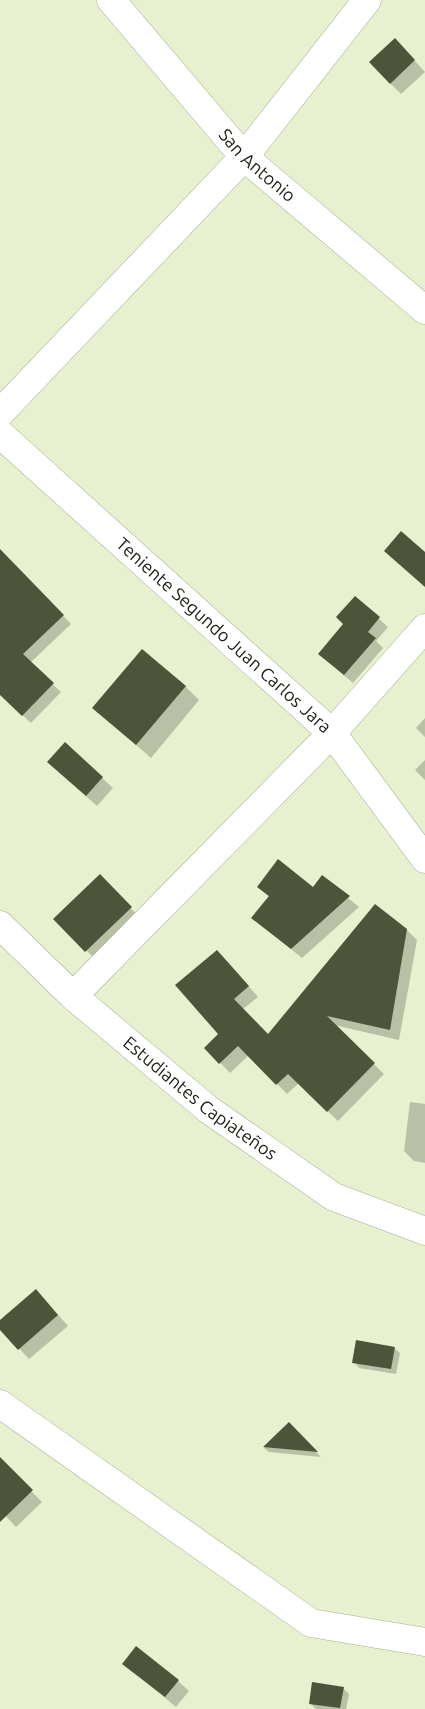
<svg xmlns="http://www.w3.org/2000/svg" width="425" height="1709" font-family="Ubuntu,sans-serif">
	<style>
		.shadow { fill: #0003 }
		.building { fill: #4c543a }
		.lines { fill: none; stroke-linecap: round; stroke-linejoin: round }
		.minor-casing { stroke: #a6af90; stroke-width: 29 }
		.minor { stroke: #fff; stroke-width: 28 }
		.labels { text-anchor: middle; stroke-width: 5; stroke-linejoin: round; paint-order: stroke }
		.street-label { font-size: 18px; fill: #1d2015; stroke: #e7f1d0 }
	</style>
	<rect width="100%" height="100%" fill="#e7f1d0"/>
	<!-- shadow -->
	<path class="shadow" d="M405,50L425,72L401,94L390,83Z
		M0,551L71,624L30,663L61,692L31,723L0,694Z
		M355,597L388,627L376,641L383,648L353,683L319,654L345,624Z
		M185,686L199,700L151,758L94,708Z
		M425,718V737L416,728Z
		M65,744L113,788L97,806L59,772Z
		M425,760V780L415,770Z
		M100,876L141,919L97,961L55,919Z
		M322,877L359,907L302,958L253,918L269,897L258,887L313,889Z
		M407,930L417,940L399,1040L334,1025L384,1074L338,1121L299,1083L287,1094L249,1055L230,1073L206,1048L220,1034L227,961L258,997L243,1009L268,1036Z
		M410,1102L425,1104V1163L414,1161L404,1151Z
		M46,1301L68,1326L29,1359L0,1328V1321Z
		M394,1348L400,1353L396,1374L359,1368L354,1362Z
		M289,1424L321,1457L269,1452L264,1448Z
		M4,1463L42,1502L16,1527L0,1510V1467Z
		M124,1664L178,1681L189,1691L176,1707Z
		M343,1688L349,1694L346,1709H316L310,1703Z"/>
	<!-- building -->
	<path class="building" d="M395,38L415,60L390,84L369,62Z
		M401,531L425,552V587L384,551Z
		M0,549L64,615L23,654L54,683L22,716L0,695Z
		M355,596L380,617L368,632L376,638L344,675L318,654L343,624L336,617Z
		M142,649L186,686L136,745L92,708Z
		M65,742L103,777L86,796L47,762Z
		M278,859L313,887L322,875L350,896L291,949L251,918L269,896L257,887Z
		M100,874L132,907L85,952L53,919Z
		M375,904L407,929L390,1030L327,1016L375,1063L327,1112L288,1074L276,1085L238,1046L219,1064L204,1048L218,1034L175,985L217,950L249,986L234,999L268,1034Z
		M36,1289L58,1315L18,1350L0,1330V1320Z
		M356,1340L395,1347L391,1369L352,1363Z
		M289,1422L318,1452L263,1447Z
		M0,1457L33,1490L0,1522Z
		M136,1646L179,1680L165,1697L122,1664Z
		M312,1682L344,1687L340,1708L309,1704Z"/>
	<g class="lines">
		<!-- minor casing -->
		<g class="minor-casing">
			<g id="minor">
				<path id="s1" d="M111,0L244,157L425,310"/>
				<path d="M0,413L244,157L367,0"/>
				<path id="s2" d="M0,434L332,733L425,859"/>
				<path id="s3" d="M0,925L73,996L209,1110L334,1197L425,1231"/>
				<path d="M73,996L332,733L425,628"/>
				<path d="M0,1404L311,1623L425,1642"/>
			</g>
		</g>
		<!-- minor -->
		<use href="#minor" class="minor"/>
	</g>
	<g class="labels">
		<!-- street labels -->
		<g class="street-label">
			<text dy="6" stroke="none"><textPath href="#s1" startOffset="221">San Antonio</textPath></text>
			<text dy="6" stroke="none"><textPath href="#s2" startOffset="301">Teniente Segundo Juan Carlos Jara</textPath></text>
			<text dy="6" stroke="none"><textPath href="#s3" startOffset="265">Estudiantes Capiateños</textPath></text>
		</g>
	</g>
</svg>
